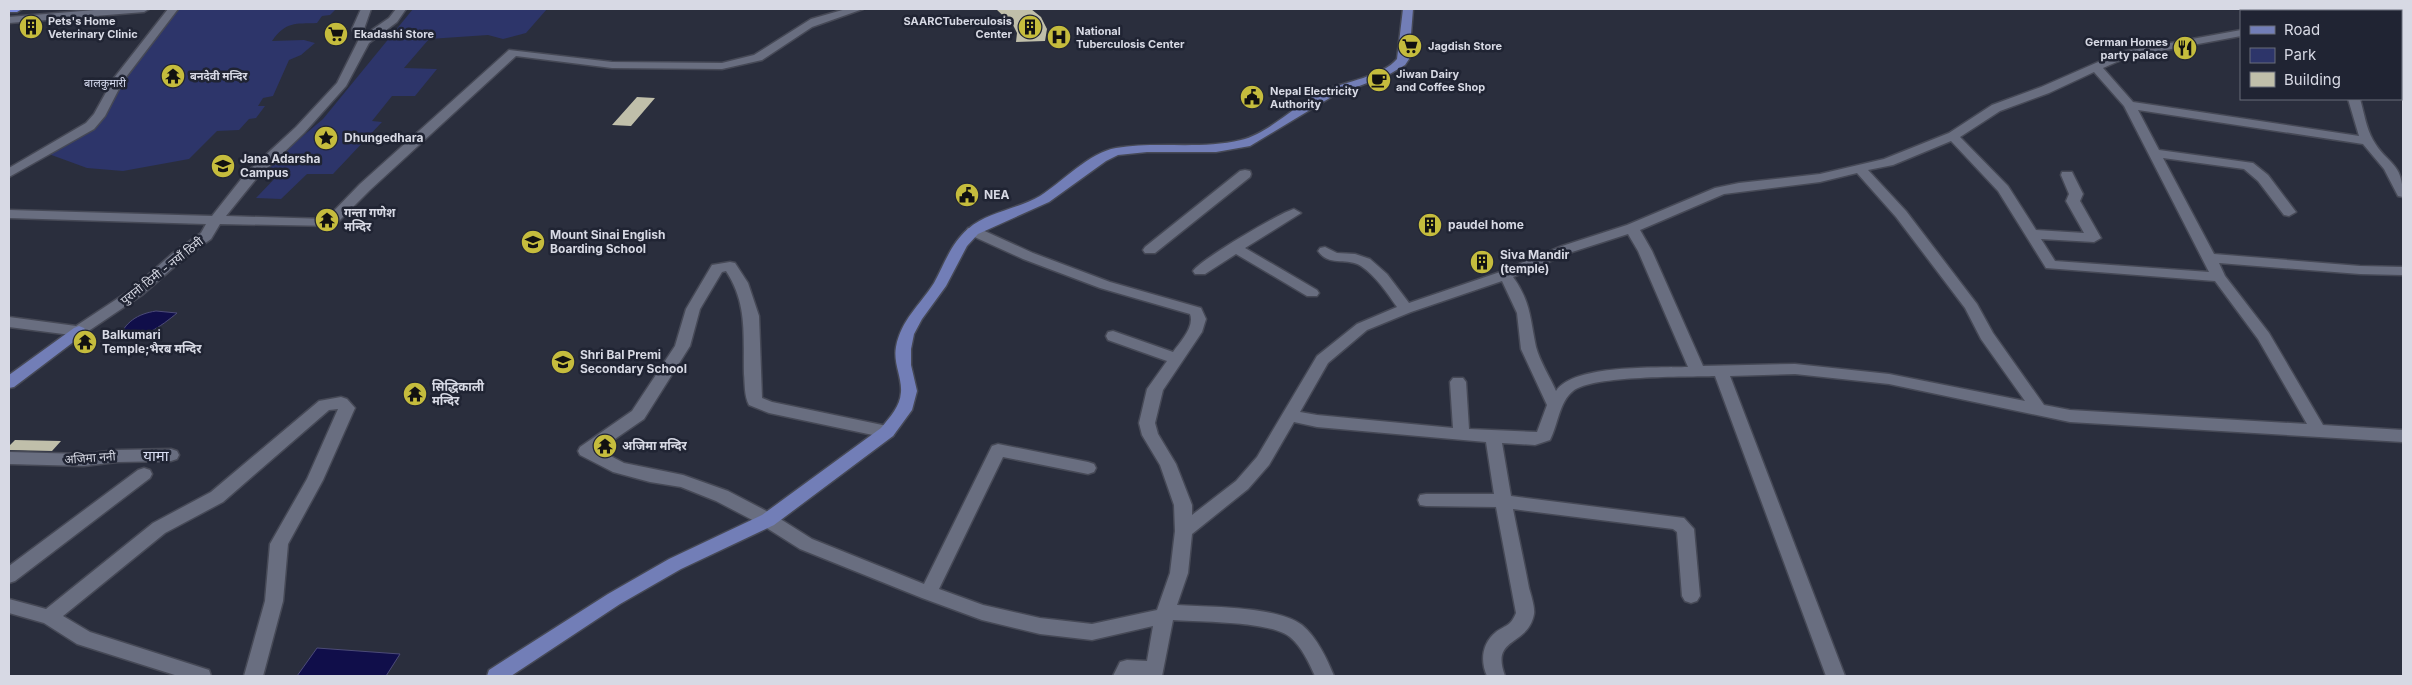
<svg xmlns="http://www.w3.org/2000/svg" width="2412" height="685" font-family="Inter,'Noto Sans Devanagari',sans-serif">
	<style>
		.green { fill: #2d356a }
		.water { fill: #100e4a; stroke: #4c4b78 }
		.building { fill: #c0bfaa }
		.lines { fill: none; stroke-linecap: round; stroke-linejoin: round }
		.minor-casing { stroke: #464956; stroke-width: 3 }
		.major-casing { stroke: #464956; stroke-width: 3 }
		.highway-casing { stroke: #464956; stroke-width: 3 }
		.minor { fill: #696e80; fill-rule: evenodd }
		.major { fill: #727eb7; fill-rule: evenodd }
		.highway { fill: #7888dc; fill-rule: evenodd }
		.labels { text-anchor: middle; stroke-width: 5; stroke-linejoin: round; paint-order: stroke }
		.far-poi-label { font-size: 11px; font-weight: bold; fill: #d7d9e4; stroke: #202433; text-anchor: start }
		.far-neighbourhood-label { font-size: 11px; fill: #dadff4; stroke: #202433 }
		.poi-label { font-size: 12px; font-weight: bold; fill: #d7d9e4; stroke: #202433; text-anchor: start }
		.street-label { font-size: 12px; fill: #d7d9e4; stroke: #202433 }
		.quarter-label { font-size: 15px; fill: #dadff4; stroke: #202433 }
	</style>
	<rect width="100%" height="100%" fill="#2a2e3d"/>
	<!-- green -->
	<path class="green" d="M176,9H336L330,15L322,16L317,23C295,24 286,21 272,41L304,40L315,43L301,55L289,60L273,96L263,98L258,106H265L256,118L249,119L239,130L217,131L189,159L123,171L87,168L46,153L94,126L123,80Z
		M413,9H547L526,33L503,39L488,35L429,39L404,68L437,69L415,96H392L372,121L382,122L333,174H307L281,199L256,198L279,174L257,175L323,119Z"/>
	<!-- water -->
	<path class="water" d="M156,311L177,313C163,325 136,344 118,340C125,322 137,314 156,311Z
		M317,648L400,654L386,676H297Z"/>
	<!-- building -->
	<path class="building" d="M996,9H1031L1041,17L1047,29L1045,41L1016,42L1017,33L1013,25Z
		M637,97L655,98L631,126L612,125Z
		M15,440L61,441L52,451L9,450V446Z"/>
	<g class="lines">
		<!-- minor casing -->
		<g class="minor-casing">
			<path id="minor" d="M107,9H149L144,12L9,23V17Z
				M168,9H178L123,81L105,116L94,129L9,177V168L86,123L94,114L114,78Z
				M361,9H371L364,29L366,34L389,18L396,9H406L397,22L369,43L346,86L304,133L256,179L226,216L326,219L360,184L509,50L612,62L722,63L754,55L811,19L846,9H863L812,27L762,60L722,69L612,68L516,56L370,190L334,226L220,224L211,239L183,259L142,295L84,334L79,336L9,327V317L76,326L132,289L173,253L201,233L206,224L9,218V210L212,216L246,173L296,127L337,83L358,41L352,29Z
				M2241,30V36L2128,57L2103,68L2133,102L2359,136L2348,99H2360C2364,112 2366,128 2373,140C2387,165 2403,161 2403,197L2398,196L2384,169L2363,144L2138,110L2159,150L2253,163L2268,175L2296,212L2289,216L2284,215L2258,181L2244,169L2163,158L2214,254L2360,266L2403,267V275L2360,274L2219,263L2225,276L2269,333L2323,425L2403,430V442L2070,422L1889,384L1795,374L1730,376L1845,676H1826L1715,376C1686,377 1593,375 1573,391C1559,402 1558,425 1550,440L1535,445L1502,443L1511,496L1684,518L1694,529L1700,596L1697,601L1691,603L1685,601L1682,596L1677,532L1673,529L1513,509C1518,535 1524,561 1529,588C1531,595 1535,607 1534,614C1528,647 1490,636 1505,676H1487C1480,661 1482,643 1496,632C1507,624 1510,627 1516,613L1496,507L1426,506L1420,505L1418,500L1420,495L1426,494H1494L1486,442L1317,427L1294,422L1269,465L1248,489L1192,534L1188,573L1177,605C1208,607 1277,606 1302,625C1317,637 1327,659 1334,676H1315C1309,663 1302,647 1290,637C1271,621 1199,622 1173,620L1162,676H1113L1120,662L1127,660L1147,661L1153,626L1092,640L1040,634L982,620L922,598L800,549L762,525L716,501L681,487L650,482L613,472L580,455L578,451L580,447L632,411L675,346L686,309L712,265L730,262L735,263L748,283L759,316L762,398L772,402L887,426L893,428L895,432L893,436L887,438L769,413L749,405C744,396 745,384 744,374C743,337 748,304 726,271L722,272L700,309L690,346L644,419L599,450L624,463L683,475L728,491L774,515L812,539L924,584L992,446L998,444L1088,462L1094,464L1096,468L1094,472L1088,474L1003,457L939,589L983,605L1040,618L1092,624L1157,610L1170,573L1175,531L1174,505L1160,465L1142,435L1139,423L1147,389L1167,361L1108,340L1106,336L1108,332L1113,331L1173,352C1180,342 1195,327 1190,314L1100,288L1023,259L968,234L966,231L968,228H978L1033,253L1110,282L1201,308L1206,319L1202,332L1163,390L1155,423L1158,434L1176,464L1192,505V515L1236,481L1257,457L1317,356L1357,324L1397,307C1387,293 1376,276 1361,266C1347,257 1329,267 1318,251L1320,248L1325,247L1337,253L1355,254L1370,259L1387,274L1409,303L1500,272L1562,246L1627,225L1715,188L1739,183L1820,174L1884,159L1949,133L1992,105L2041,87L2121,52ZM2094,72L2124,106L2209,272L2055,261L2041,239L2094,242L2101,238L2080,201L2083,194L2072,172H2062L2061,175L2069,194L2066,201L2084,233L2036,230L2008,186L1960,137L2000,111L2049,93ZM1951,141L1998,191L2046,268L2215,281L2258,339L2307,424L2070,410L2044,405L1993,333L1977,304L1906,211L1868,170L1893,165ZM1857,173L1896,217L1965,308L1981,339L2025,401L1889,374L1795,364L1703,366L1652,251L1640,230L1724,194L1820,182ZM1628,234L1638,251L1688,367C1657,368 1574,364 1556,391C1550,377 1540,362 1536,347C1530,319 1531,302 1513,277L1572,252ZM1502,281L1517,313L1521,349L1547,405L1537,432L1469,429L1466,382L1463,378H1453L1450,382L1453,428L1317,415L1300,412L1328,363L1367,330L1411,312Z
				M2401,33H2403V41H2401Z
				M1245,170L1250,171L1251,174L1250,177L1155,253H1145L1143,250L1145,247L1240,171Z
				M1294,209L1301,213L1245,248L1317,290L1319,293L1317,296H1307L1236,254L1205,274H1195L1193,271C1200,260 1279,213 1294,209Z
				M341,397L347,399L355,408L323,480L288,544L283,601L263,676H244L265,601L270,544L307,479L338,409L329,410L223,502L165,533L63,616L90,632L209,670L211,676H178L77,644L44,623L9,613V599L46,609L153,523L211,492L319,401Z
				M171,449L177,451L179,455L177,459L171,461L117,462L84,466L9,464V452L84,454L117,450Z
				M144,468L150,470L152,474L150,478L15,581L9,583V566L138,470Z"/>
		</g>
		<!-- major casing -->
		<g class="major-casing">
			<path id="major" d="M1403,9H1413L1409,59L1405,65L1388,75L1333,96L1250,146L1216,152H1147L1118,155L1106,161L1049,202L978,234L967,246L946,286L922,319L914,334L911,349V365L917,391L912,410L893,436L774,525L681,569L620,604L511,676H487L489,670L608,594L669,559L762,515L881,428C890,417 900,407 901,392C902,377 893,363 896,347C901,320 920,305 934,283C944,265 951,243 968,229C987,212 1018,209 1040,196C1062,182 1090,152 1116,148C1157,141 1200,150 1241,140C1270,133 1297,103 1325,90C1345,82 1383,76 1397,59Z
				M79,326L84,328L86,331L84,334L14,387L9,388V375L74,328Z"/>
		</g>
		<!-- highway casing -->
		<g class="highway-casing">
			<path id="highway" d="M9,9H22L17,12H9Z"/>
		</g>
		<!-- minor -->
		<use href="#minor" class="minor"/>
		<!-- major -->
		<use href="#major" class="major"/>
		<!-- highway -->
		<use href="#highway" class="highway"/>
	</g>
	<!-- icons -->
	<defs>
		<g id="building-disc" transform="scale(1.25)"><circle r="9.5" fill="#c5bc3d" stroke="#202433"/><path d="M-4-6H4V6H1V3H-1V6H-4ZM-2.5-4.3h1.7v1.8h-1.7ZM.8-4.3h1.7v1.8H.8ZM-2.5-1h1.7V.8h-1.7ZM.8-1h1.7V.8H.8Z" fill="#111"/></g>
		<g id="supermarket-disc" transform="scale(1.25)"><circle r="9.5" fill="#c5bc3d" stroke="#202433"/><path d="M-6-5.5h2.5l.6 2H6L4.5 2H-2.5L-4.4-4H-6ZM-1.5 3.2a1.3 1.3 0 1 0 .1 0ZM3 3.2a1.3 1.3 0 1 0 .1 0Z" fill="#111"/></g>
		<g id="hospital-disc" transform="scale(1.25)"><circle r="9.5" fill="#c5bc3d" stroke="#202433"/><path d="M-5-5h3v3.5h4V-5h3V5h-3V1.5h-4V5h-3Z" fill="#111"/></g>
		<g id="restaurant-disc" transform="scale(1.25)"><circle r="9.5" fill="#c5bc3d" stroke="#202433"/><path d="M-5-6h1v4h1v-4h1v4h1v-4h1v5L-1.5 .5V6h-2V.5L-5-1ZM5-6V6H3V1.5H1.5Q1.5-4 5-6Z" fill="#111"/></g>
		<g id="temple-disc" transform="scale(1.25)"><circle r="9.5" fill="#c5bc3d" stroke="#202433"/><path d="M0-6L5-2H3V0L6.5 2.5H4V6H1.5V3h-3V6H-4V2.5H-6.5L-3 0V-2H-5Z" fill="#111"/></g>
		<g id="cafe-disc" transform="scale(1.25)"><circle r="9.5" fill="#c5bc3d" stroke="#202433"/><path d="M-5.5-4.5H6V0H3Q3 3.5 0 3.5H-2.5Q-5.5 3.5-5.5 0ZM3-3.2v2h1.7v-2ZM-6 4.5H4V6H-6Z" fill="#111"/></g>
		<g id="civic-disc" transform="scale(1.25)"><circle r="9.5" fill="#c5bc3d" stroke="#202433"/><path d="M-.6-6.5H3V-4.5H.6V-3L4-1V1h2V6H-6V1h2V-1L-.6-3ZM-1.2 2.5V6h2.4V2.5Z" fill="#111"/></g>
		<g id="sight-disc" transform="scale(1.25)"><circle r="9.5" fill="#c5bc3d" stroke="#202433"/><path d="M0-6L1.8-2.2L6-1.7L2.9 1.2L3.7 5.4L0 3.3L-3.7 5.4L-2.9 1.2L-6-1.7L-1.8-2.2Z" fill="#111"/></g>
		<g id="university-disc" transform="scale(1.25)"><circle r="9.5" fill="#c5bc3d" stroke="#202433"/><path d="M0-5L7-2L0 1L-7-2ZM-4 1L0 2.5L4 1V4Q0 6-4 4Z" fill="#111"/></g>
		<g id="school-disc" transform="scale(1.25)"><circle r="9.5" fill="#c5bc3d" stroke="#202433"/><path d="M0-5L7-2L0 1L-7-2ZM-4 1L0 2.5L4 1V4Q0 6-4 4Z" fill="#111"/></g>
	</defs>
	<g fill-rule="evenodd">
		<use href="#building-disc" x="31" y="27"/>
		<use href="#building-disc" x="1030" y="27"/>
		<use href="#supermarket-disc" x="336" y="34"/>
		<use href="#hospital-disc" x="1059" y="37"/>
		<use href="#supermarket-disc" x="1410" y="46"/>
		<use href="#restaurant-disc" x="2185" y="48"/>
		<use href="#temple-disc" x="173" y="76"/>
		<use href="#cafe-disc" x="1379" y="80"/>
		<use href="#civic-disc" x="1252" y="97"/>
		<use href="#sight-disc" x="326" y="138"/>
		<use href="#university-disc" x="223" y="166"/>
		<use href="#civic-disc" x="967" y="195"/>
		<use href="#temple-disc" x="327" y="220"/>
		<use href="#building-disc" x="1430" y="225"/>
		<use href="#school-disc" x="533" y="242"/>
		<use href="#building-disc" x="1482" y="262"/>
		<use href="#temple-disc" x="85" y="342"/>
		<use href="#school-disc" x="563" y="362"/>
		<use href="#temple-disc" x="415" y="394"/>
		<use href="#temple-disc" x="605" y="446"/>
	</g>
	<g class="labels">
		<!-- far-poi labels -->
		<g class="far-poi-label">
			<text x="48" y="25">Pets's Home<tspan x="48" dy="13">Veterinary Clinic</tspan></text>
			<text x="1012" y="25" text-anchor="end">SAARCTuberculosis<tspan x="1012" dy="13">Center</tspan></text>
			<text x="1076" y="35">National<tspan x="1076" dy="13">Tuberculosis Center</tspan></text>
			<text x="354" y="38">Ekadashi Store</text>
			<text x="2168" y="46" text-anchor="end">German Homes<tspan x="2168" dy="13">party palace</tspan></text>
			<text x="1428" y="50">Jagdish Store</text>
			<text x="1396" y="78">Jiwan Dairy<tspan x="1396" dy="13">and Coffee Shop</tspan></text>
			<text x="190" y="80">बनदेवी मन्दिर</text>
			<text x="1270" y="95">Nepal Electricity<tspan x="1270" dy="13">Authority</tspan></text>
		</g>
		<!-- far-neighbourhood labels -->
		<g class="far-neighbourhood-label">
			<text x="105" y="87">बालकुमारी</text>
		</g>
		<!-- poi labels -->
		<g class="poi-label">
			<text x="344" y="142">Dhungedhara</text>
			<text x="240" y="163">Jana Adarsha<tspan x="240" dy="14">Campus</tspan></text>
			<text x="984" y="199">NEA</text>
			<text x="344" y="217">गन्ता गणेश<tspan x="344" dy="14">मन्दिर</tspan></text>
			<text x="1448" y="229">paudel home</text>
			<text x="550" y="239">Mount Sinai English<tspan x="550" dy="14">Boarding School</tspan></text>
			<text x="1500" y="259">Siva Mandir<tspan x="1500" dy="14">(temple)</tspan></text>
			<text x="102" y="339">Balkumari<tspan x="102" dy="14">Temple;भैरब मन्दिर</tspan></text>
			<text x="580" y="359">Shri Bal Premi<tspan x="580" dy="14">Secondary School</tspan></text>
			<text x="432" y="391">सिद्धिकाली<tspan x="432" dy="14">मन्दिर</tspan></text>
			<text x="622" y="450">अजिमा मन्दिर</text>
		</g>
		<!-- street labels -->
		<g class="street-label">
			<text transform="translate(162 271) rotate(-38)" y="4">पुरानो ठिमी - नयाँ ठिमी</text>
			<text transform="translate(90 458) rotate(-4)" y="4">अजिमा ननी</text>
		</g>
		<!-- quarter labels -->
		<g class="quarter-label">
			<text x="156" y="461">यामा</text>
		</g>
	</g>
	<!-- border -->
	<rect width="2412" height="685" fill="none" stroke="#d7d9e4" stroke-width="20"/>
	<!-- legend -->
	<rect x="2240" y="10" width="162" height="90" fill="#202433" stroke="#696c7a"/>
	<rect x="2250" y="26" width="25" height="8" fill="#727eb7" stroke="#696c7a"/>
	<text x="2284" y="35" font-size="15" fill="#d7d9e4">Road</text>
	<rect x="2250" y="48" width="25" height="15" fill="#2d356a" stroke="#696c7a"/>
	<text x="2284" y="60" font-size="15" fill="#d7d9e4">Park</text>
	<rect x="2250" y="72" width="25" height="15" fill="#c0bfaa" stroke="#696c7a"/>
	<text x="2284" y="85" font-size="15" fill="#d7d9e4">Building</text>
</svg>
